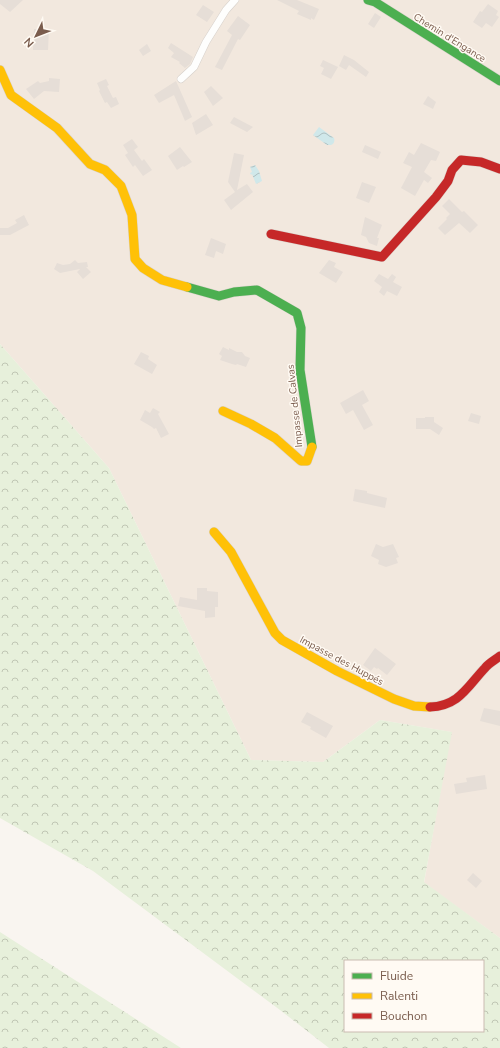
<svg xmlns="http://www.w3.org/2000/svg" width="500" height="1048" font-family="'Nunito Sans',sans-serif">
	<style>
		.residential { fill: #f2e8de }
		.forest { fill: url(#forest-crowns); fill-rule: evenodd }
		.water { fill: url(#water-waves) }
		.building { fill: #e6ded7 }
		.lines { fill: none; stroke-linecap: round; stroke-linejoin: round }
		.street-casing { stroke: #d7d1cb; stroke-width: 8 }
		.fast-casing { stroke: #d9d2cb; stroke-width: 10 }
		.slow-casing { stroke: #d9d2cb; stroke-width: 10 }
		.jam-casing { stroke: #d9d2cb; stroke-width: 10 }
		.street { stroke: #fefefd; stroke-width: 7 }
		.fast { stroke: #4caf50; stroke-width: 9 }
		.slow { stroke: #ffc107; stroke-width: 9 }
		.jam { stroke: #c62828; stroke-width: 9 }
		.labels { text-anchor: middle; stroke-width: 3; stroke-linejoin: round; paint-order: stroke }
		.street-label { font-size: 10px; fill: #7a5c4d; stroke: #fffaf3 }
	</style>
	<defs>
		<pattern id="forest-crowns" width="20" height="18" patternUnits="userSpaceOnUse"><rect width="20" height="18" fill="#e7f0db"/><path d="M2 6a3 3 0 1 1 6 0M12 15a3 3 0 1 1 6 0" fill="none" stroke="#c0c6b4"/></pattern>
		<pattern id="water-waves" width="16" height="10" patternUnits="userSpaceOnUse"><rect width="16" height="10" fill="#d0e8ea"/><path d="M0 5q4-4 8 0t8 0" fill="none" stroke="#aebfc0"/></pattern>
	</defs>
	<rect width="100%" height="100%" fill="#f9f5f0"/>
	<!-- residential -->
	<path class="residential" d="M0,0H500V938L424,883L451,732L380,720L323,762L251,760L109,468L0,344Z"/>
	<!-- forest -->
	<path class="forest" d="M0,344L109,468L251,760L323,762L380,720L452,732L424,882L500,938V1048H329L280,1010L93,871L0,818ZM345,961H483V1031H345Z
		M0,932L181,1048H0Z"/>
	<!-- water -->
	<path class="water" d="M319,127L334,138C335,141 334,144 331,145H327L313,135Z
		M255,165L259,171L262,181L256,184L252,174L251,175L250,173L252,172L250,167Z"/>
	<!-- building -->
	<path class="building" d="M0,0H23L10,12L0,4Z
		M277,0H297L319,9L314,20L311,18V20L297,14L299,11Z
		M488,4L498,11L496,15L499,17L492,27L486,23L482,28L473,22L480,11L482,12Z
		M203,5L214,12L207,22L196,15Z
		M375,13L381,17L374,28L368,24Z
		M238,16L250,25L240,40L238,39L222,70L215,67L232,35L227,31Z
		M34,29H49L48,50H33Z
		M171,43L193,57L190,64L185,68L179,63L180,62L171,57L174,53L168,48Z
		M147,44L151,51L143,56L139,50Z
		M344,55L354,60L369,72L366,77L349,65L346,70L339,66Z
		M323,60L338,67L331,79L321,74L324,68L320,66Z
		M49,78L60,79L59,92L44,91L34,99L26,89L38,81L40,83L49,81Z
		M106,79L109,85L107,86L113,98L116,97L119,104L111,108L107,102L105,103L99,91L100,90L97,83Z
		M176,81L192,117L185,121L174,95L159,103L154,95Z
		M211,86L223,98L213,106L204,92Z
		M428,96L436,102L433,109L423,104Z
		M206,114L213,125L196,135L192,123Z
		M234,117L253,127L247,132L230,123Z
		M132,139L138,147L134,150L142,161L144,159L152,170L143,176L135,165L133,167L125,155L128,153L123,145Z
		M421,143L440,152L436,161L431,160L424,172L432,178L428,183L424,180L415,196L401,188L412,167L403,163L409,152L414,155Z
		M365,145L381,152L378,159L362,152Z
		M180,147L192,162L184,167L183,166L177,170L168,156Z
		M234,153L244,155L237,190L247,184L253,192L231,210L224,200L235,192L228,182Z
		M362,182L376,187L369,203L356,198Z
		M449,199L462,212L464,211L478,225L470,233L459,223L445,235L438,228L447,219L446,218L450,214L442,206Z
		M24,215L29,225L10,235H0V228H8L17,223L15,220Z
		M365,217L382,225L377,238H379L377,246L369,243L366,237L361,235Z
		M211,238L226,244L223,254L216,251L214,258L205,255Z
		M75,260L78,263L87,262L88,267H86L91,272L83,279L77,272L80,269L60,273L54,269L57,263L63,265L70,264Z
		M329,260L336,263L334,267L343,272L336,283L319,273Z
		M379,274L388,279L392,274L396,277L393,282L402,287L397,296L387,291L384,296L379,292L382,287L374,281Z
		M223,347L229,350V348L237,352H242L245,356L250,358L246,367L237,364L236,365L232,364L220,360L222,356L219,354Z
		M141,352L149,356L148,359L157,365L152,374L134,364Z
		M363,390L369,401L362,405L373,425L364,430L353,410L346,414L340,403Z
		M153,408L160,412L158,414L169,434L161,438L156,428L154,429L152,427L140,420L145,410L150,413Z
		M471,413L481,416L479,424L468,421Z
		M425,417H434V422L443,428L439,435L430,429H416V418H425Z
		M355,489L367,491V493L387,498L385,508L353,501Z
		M376,544L383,547L393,544L399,557L396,558L398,563L386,567L378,564L379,560L371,556Z
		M197,588H207V591L218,592V607H215V617L205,618V611L178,606L180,597L197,600Z
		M375,648L396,664L387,675L378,668L377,669L374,667L371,671L363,665Z
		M484,708L500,711V726L480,721Z
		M307,712L333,726L326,738L310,729L311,727L301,722Z
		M485,775L487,789L456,794L454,784L467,782L466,778Z
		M473,873L482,881L476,888L467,880Z"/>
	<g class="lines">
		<!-- street casing -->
		<g class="street-casing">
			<path id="street" d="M181,79L194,67L206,42L226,10L235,0"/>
		</g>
		<!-- fast casing -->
		<g class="fast-casing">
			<path id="fast" d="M368,0L375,2L500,81
				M187,287L219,296L234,292L257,290L297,313L301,328L300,370L312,447"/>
		</g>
		<!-- slow casing -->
		<g class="slow-casing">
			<path id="slow" d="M0,70L11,95L57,128L90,164L105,170L121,186L132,215L135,259L143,268L162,280L187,287
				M223,411L251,424L275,438L301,461H307L312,447
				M214,532L231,552L275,633L282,640L337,671L394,699L414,706L430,707"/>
		</g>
		<!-- jam casing -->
		<g class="jam-casing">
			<path id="jam" d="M271,234L382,257L436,197L448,181L452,170L461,160L481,162L500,169
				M430,707C459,706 467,687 485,668C489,663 495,660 500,656"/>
		</g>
		<!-- street -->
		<use href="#street" class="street"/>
		<!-- fast -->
		<use href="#fast" class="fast"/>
		<!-- slow -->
		<use href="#slow" class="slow"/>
		<!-- jam -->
		<use href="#jam" class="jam"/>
	</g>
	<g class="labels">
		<!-- street labels -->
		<g class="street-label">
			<text transform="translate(450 37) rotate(32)" y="4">Chemin d'Engance</text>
			<text transform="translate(294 406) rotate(-96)" y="4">Impasse de Calvas</text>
			<text transform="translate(342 660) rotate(28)" y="4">Impasse des Huppés</text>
		</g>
	</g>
	<!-- legend -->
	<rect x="344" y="960" width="140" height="72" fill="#fffaf3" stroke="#cabbb1"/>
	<rect x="352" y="973" width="20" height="6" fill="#4caf50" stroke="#cabbb1"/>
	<text x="380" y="980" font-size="12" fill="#7a5c4d">Fluide</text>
	<rect x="352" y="993" width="20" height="6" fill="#ffc107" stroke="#cabbb1"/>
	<text x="380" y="1000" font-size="12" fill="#7a5c4d">Ralenti</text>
	<rect x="352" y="1013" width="20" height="6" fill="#c62828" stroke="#cabbb1"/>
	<text x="380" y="1020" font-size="12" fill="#7a5c4d">Bouchon</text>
	<!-- north arrow -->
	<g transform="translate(36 36) rotate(227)" stroke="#fffaf3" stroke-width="3" paint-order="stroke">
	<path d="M0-3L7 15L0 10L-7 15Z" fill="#7a5c4d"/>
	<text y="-6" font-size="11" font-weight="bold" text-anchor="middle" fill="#7a5c4d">N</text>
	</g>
</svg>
